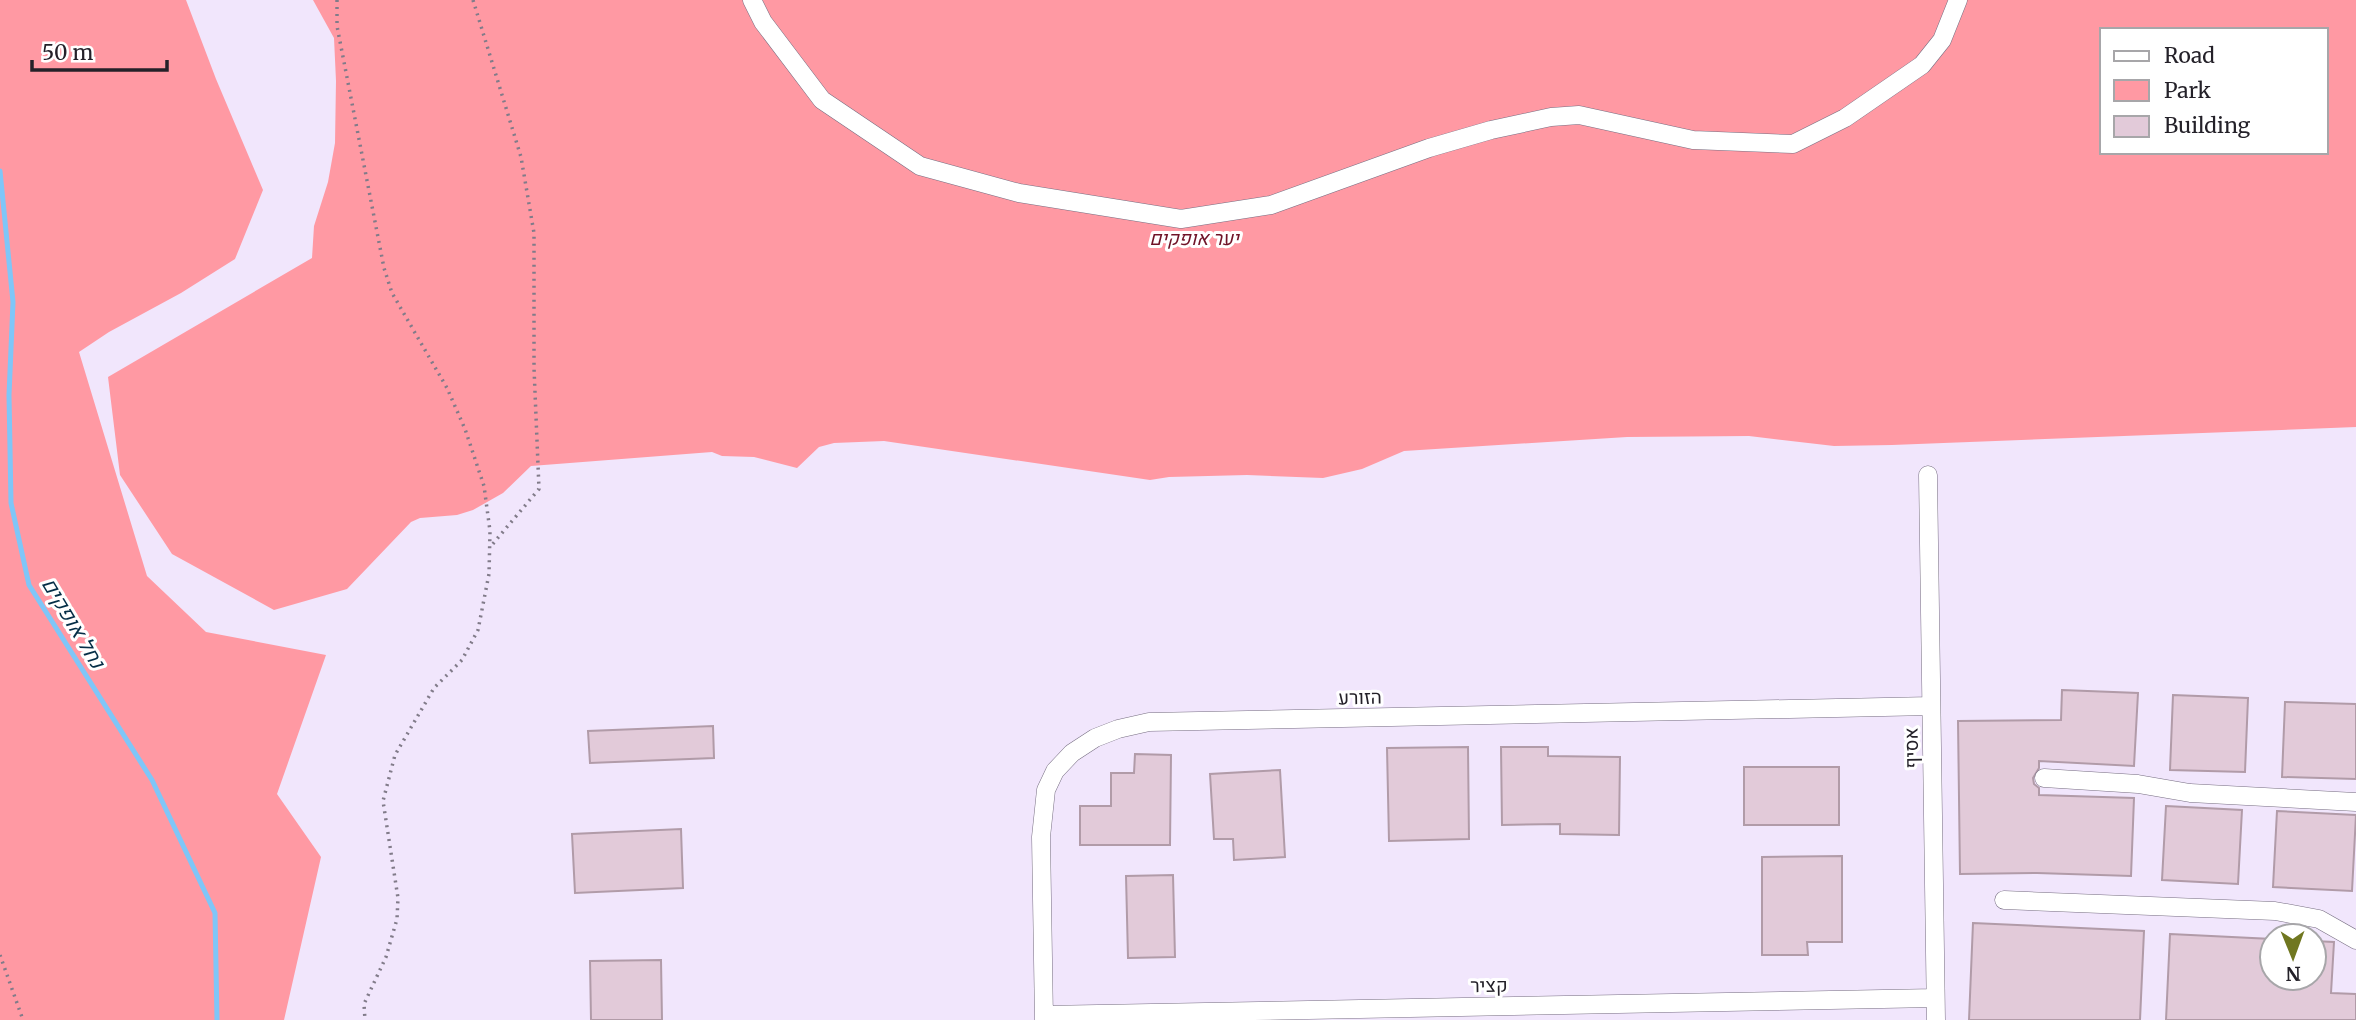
<svg xmlns="http://www.w3.org/2000/svg" width="2356" height="1020" font-family="Merriweather,Heebo,serif">
	<style>
		.green { fill: #ff99a3; fill-rule: evenodd }
		.lines { fill: none; stroke-linecap: round; stroke-linejoin: round }
		.stream { stroke: #7fc6f8; stroke-width: 5 }
		.building { fill: #e2cad9; stroke: #b19ba8; stroke-width: 2 }
		.minor-casing { stroke: #776e82; stroke-width: 19 }
		.path { stroke: #817b89; stroke-width: 3.5; stroke-dasharray: 2 5; stroke-linecap: butt }
		.minor { stroke: #fff; stroke-width: 18 }
		.labels { text-anchor: middle; stroke-width: 6; stroke-linejoin: round; paint-order: stroke }
		.park-label { font-size: 19px; font-style: italic; fill: #6f1328; stroke: #fff }
		.street-label { font-size: 19px; fill: #242129; stroke: #fff }
		.water-label { font-size: 21px; font-style: italic; fill: #052e47; stroke: #fff }
	</style>
	<rect width="100%" height="100%" fill="#f1e6fc"/>
	<!-- green -->
	<path class="green" d="M0,0H186L216,79L263,190L235,259L181,293L109,332L79,352L147,576L206,632L326,655L277,794L321,857L284,1020H0Z
		M313,0H2356V427L1892,445L1834,446L1749,436L1627,437L1404,451L1362,469L1323,478L1247,475L1169,477L1150,480L884,441L834,443L819,447L797,468L754,457L722,456L712,452L531,466L503,493L473,510L457,515L420,518L411,522L347,589L274,610L172,554L120,475L108,377L312,258L314,226L328,182L335,143L336,81L334,38ZM2102,30H2326V152H2102Z"/>
	<g class="lines">
		<!-- stream -->
		<path class="stream" d="M0,171L13,302L9,395L11,503L29,585L152,780L215,913L217,1020"/>
	</g>
	<!-- building -->
	<path class="building" d="M2062,690L2138,693L2134,766L2039,761V768L2033,778L2034,784L2039,788V795L2134,798L2131,876L2037,873L1960,874L1958,721L2061,720Z
		M2173,695L2248,698L2245,772L2170,770Z
		M2285,702L2356,704V779L2282,777Z
		M713,726L714,758L590,763L588,731Z
		M1468,747L1469,839L1389,841L1387,748Z
		M1501,747H1548V756L1620,757L1619,835L1560,834V824L1502,825Z
		M1135,754L1171,755L1170,845H1080V806H1111V773H1134Z
		M1744,767H1839V825H1744Z
		M1280,770L1285,857L1234,860L1233,839H1214L1210,774Z
		M2166,806L2242,810L2238,884L2162,880Z
		M2277,811L2356,815L2352,891L2273,887Z
		M681,829L683,888L575,893L572,834Z
		M1842,856V942H1807L1808,955H1762V857Z
		M1173,875L1175,957L1128,958L1126,876Z
		M1973,923L2144,931L2140,1020H1969Z
		M2170,934L2272,939V978H2314V941L2334,942L2331,993L2356,994V1020H2166Z
		M661,960L662,1020H591L590,961Z"/>
	<g class="lines">
		<!-- minor casing -->
		<g class="minor-casing">
			<path id="minor" d="M752,0L763,22L822,100L920,166L1019,193L1181,219L1271,205L1429,148L1491,130L1551,117L1579,115L1693,140L1793,144L1845,118L1922,65L1942,40L1958,0
				M1928,475L1936,1020
				M2044,778L2138,784L2190,793L2356,802
				M2004,900L2275,911L2319,919L2356,940
				M1044,1015L1935,998
				M1044,1020L1041,837L1046,790L1055,771L1072,753L1095,738L1118,729L1149,722L1931,706"/>
		</g>
		<!-- path -->
		<path class="path" d="M337,0V26L384,268L392,293L447,388L465,429L484,486L490,531L489,574L478,630L462,660L434,688L395,755L383,801L398,898L397,919L386,957L364,1004L365,1020
			M473,0L521,157L534,233V368L539,489L491,546
			M0,955L23,1020"/>
		<!-- minor -->
		<use href="#minor" class="minor"/>
	</g>
	<g class="labels">
		<!-- park labels -->
		<g class="park-label">
			<text x="1194" y="245">יער אופקים</text>
		</g>
		<!-- street labels -->
		<g class="street-label">
			<text transform="translate(1360 697) rotate(-1)" y="7">הזורע</text>
			<text transform="translate(1911 748) rotate(-91)" y="7">אסיף</text>
			<text transform="translate(1489 985) rotate(-1)" y="7">קציר</text>
		</g>
		<!-- water labels -->
		<g class="water-label">
			<text transform="translate(73 623) rotate(59)" y="7">נחל אופקים</text>
		</g>
	</g>
	<!-- legend -->
	<rect x="2100" y="28" width="228" height="126" fill="#ffffff" stroke="#a7a6a9" stroke-width="2"/>
	<rect x="2114" y="51" width="35" height="10" fill="#ffffff" stroke="#a7a6a9" stroke-width="2"/>
	<text x="2164" y="63" font-size="21" fill="#242129">Road</text>
	<rect x="2114" y="80" width="35" height="21" fill="#ff99a3" stroke="#a7a6a9" stroke-width="2"/>
	<text x="2164" y="98" font-size="21" fill="#242129">Park</text>
	<rect x="2114" y="116" width="35" height="21" fill="#e2cad9" stroke="#a7a6a9" stroke-width="2"/>
	<text x="2164" y="133" font-size="21" fill="#242129">Building</text>
	<!-- north arrow -->
	<g transform="translate(2293 957) rotate(179)"><circle r="33" fill="#ffffff" stroke="#a7a6a9" stroke-width="2"/>
	<path d="M0-5L12 26L0 18L-12 26Z" fill="#707720"/>
	<text y="-10" font-size="19" font-weight="bold" text-anchor="middle" fill="#242129">N</text>
	</g>
	<!-- scale -->
	<path d="M32 60v10h135v-10" fill="none" stroke="#242129" stroke-width="3.5"/>
	<text x="42" y="60" font-size="21" fill="#242129" stroke="#ffffff" stroke-width="5" paint-order="stroke">50 m</text>
</svg>
